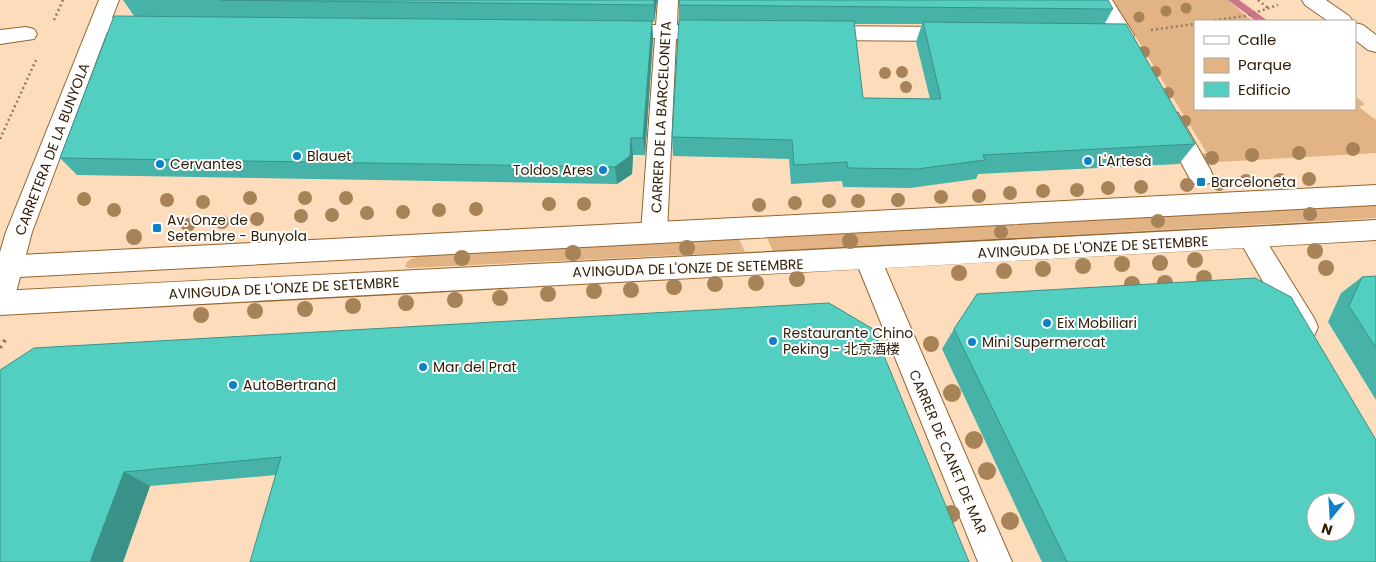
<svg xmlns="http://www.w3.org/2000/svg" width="1376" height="562" font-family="Poppins,'Noto Sans SC',sans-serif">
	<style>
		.green { fill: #e1b385 }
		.water { fill: #cd768a }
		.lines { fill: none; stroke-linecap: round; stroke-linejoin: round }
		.pedestrian-casing { stroke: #95642f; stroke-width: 2 }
		.minor-casing { stroke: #95642f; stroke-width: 2 }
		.tertiary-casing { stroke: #95642f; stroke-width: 2 }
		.secondary-casing { stroke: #95642f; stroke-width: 2 }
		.path-far1 { stroke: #947a5f; stroke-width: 2.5; stroke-dasharray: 2 3; stroke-linecap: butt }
		.path { stroke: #947a5f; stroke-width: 4; stroke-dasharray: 2.5 4.5; stroke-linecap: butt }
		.pedestrian { fill: #fff; fill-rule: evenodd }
		.minor { fill: #fff; fill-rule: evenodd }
		.tertiary { fill: #fff; fill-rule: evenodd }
		.secondary { fill: #fff; fill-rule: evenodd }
		.tree { fill: #a98358 }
		.wall { fill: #47b2a7; fill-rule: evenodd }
		.shaded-wall { fill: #3a9188 }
		.building { fill: #53cfc2; stroke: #3a9188; fill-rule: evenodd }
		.poi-dot { fill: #0c80c9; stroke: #fff; stroke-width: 2 }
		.labels { text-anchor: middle; stroke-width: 4; stroke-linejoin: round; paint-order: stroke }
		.street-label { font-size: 14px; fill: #311d06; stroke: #fff }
		.poi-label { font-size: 14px; fill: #311d06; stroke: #fff; text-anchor: start }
	</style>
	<rect width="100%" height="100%" fill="#fddcbc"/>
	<!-- green -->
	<path class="green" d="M1113,0H1228L1251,20L1256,21H1195V109H1355V96L1365,104L1359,107L1376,120V153L1199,163L1195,154L1207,153Z
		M1376,205V218L773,251L766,236Z
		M739,239L745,252L408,268L405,266C409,254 432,254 444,252Z"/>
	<!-- water -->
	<path class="water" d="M1228,0H1239L1268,21H1256Z"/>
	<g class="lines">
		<!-- pedestrian casing -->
		<g class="pedestrian-casing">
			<path id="pedestrian" d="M1170,111L1178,113L1210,169L1213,176L1210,183L1201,185L1192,183L1158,119L1162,113Z"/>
		</g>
		<!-- minor casing -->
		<g class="minor-casing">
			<path id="minor" d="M99,0H119L112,18L149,19L157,21L160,26L157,31L149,33L107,32L32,232L14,300L10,308L0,312V252L6,232Z
				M658,0H678L677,25H716L724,27L727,32L724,37L716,39H676L667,233L663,240L654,243L645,240L641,233L655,38H614L606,36L603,31L606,26L614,24L656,25Z
				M1092,0H1112L1134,35L1131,40L1123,42L1115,40Z
				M817,26L956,27L964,29L967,34L964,39L956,41L817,40L809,38L806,33L809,28Z
				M26,27L34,29L37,34L34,39L0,44V30Z
				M1251,227L1260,231L1314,318L1318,327L1314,336L1304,339L1294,336L1238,238L1242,231Z
				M868,248L878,251L881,259L1012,562H978L855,259L858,251Z"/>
		</g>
		<!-- tertiary casing -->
		<g class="tertiary-casing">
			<path id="tertiary" d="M1302,0H1326L1349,16L1353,21H1328L1305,5Z
				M1355,23L1363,25L1376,35V52L1368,50L1355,40Z"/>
		</g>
		<!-- secondary casing -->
		<g class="secondary-casing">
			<path id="secondary" d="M1376,185V205L0,278V256Z
				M1376,220V240C917,268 459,289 0,315V291C459,267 917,246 1376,220Z"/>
		</g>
		<!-- path-far1 -->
		<path class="path-far1" d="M1258,0L1268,8
			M54,20L63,0
			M1209,21L1245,16L1278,5
			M1151,30L1195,24
			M0,139L36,60"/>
		<!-- path -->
		<path class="path" d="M0,348L7,337"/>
		<!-- pedestrian -->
		<use href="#pedestrian" class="pedestrian"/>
		<!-- minor -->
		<use href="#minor" class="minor"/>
		<!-- tertiary -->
		<use href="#tertiary" class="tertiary"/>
		<!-- secondary -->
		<use href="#secondary" class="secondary"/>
	</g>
	<!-- trees -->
	<g class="tree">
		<circle cx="1186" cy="8" r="5.5"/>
		<circle cx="1166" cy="11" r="5.5"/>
		<circle cx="1139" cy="17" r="5.5"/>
		<circle cx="1144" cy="52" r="6"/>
		<circle cx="902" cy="72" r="6"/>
		<circle cx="1155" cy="72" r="6"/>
		<circle cx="885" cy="73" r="6"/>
		<circle cx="906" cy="87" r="6"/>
		<circle cx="1168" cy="93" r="6"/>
		<circle cx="1185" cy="121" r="6"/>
		<circle cx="1353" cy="149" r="7"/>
		<circle cx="1299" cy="153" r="7"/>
		<circle cx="1252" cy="155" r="7"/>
		<circle cx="1212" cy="158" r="7"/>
		<circle cx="1309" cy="179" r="7"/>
		<circle cx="1280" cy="180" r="7"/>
		<circle cx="1246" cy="181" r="7"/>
		<circle cx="1219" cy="184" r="7"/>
		<circle cx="1187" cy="185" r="7"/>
		<circle cx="1141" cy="187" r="7"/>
		<circle cx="1108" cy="188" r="7"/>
		<circle cx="1077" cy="190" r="7"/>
		<circle cx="1043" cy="191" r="7"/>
		<circle cx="1010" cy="193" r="7"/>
		<circle cx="979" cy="196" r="7"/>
		<circle cx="941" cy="197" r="7"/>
		<circle cx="250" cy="198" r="7"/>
		<circle cx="305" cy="198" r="7"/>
		<circle cx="346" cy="198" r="7"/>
		<circle cx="84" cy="199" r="7"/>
		<circle cx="167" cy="200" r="7"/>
		<circle cx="898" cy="200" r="7"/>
		<circle cx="829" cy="201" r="7"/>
		<circle cx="858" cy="201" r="7"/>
		<circle cx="203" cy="202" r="7"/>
		<circle cx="795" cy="203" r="7"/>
		<circle cx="549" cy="204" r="7"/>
		<circle cx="584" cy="204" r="7"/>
		<circle cx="759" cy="205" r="7"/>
		<circle cx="476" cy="209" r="7"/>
		<circle cx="114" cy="210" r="7"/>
		<circle cx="439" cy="210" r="7"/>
		<circle cx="403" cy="212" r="7"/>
		<circle cx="367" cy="213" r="7"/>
		<circle cx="1310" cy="214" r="7"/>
		<circle cx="332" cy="215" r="7"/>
		<circle cx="301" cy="216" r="7"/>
		<circle cx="257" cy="219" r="7"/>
		<circle cx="1158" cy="221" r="7"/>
		<circle cx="222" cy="222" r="7"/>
		<circle cx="188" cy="225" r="7"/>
		<circle cx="1001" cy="232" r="7"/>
		<circle cx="134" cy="237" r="8"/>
		<circle cx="850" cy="241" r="8"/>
		<circle cx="687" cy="248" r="8"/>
		<circle cx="1315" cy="251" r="8"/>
		<circle cx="573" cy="253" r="8"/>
		<circle cx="462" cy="258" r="8"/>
		<circle cx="1195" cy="260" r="8"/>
		<circle cx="1160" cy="263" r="8"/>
		<circle cx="1122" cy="264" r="8"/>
		<circle cx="1083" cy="266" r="8"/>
		<circle cx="1326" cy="268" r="8"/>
		<circle cx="1043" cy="269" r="8"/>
		<circle cx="1004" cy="271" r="8"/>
		<circle cx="959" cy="273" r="8"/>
		<circle cx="1204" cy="278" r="8"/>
		<circle cx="797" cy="279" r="8"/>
		<circle cx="756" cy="283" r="8"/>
		<circle cx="1165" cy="283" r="8"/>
		<circle cx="715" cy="284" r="8"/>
		<circle cx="1132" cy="284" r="8"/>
		<circle cx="674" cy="287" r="8"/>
		<circle cx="631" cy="290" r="8"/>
		<circle cx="594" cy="291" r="8"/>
		<circle cx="548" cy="294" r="8"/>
		<circle cx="500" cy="298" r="8"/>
		<circle cx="455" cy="300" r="8"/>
		<circle cx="406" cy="303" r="8"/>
		<circle cx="353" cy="306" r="8"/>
		<circle cx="305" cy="309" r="8"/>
		<circle cx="255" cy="311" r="8"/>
		<circle cx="201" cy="315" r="8"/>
		<circle cx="931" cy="344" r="8"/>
		<circle cx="952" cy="393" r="9"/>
		<circle cx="974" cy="440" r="9"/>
		<circle cx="987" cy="471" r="9"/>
		<circle cx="951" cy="514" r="9"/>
		<circle cx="1010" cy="521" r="9"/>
	</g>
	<!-- wall -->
	<path class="wall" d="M123,0H657L654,22H652L653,39L645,155H633L632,174L617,184L77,175L60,158L134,16Z
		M679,0L1113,9L1105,23L1195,144L1179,164L978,174L976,179L910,188L843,187L842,181L791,184L789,159L673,156L672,137L679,20ZM854,24H922L916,42L930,99L863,98Z
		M1376,276V400L1328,322L1341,293L1362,277Z
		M873,329L276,475L150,486L123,562H0V370Z
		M954,329L1376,562H1042L942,349Z"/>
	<!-- shaded-wall -->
	<path class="shaded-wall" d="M654,0H657L654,22Z
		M652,21L653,39L645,155L643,138Z
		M631,138L633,155L632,174L617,184L615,167Z
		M124,472L150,486L123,562H90Z"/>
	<!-- building -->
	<path class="building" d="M221,0H654V5Z
		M679,0H1108L1113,9L679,5Z
		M114,16L652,21L643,138H631L630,156L615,167L60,158Z
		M679,20L854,21L863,98L941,99L923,22L1126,24L1195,144L983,155L985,160L917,169L848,168L847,162L794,165L792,140L672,137Z
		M1376,276V348L1349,306L1362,277Z
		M1255,278L1291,297L1376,440V562H1067L954,329L977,294ZM1316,502H1346V532H1316Z
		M829,303L873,329L969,562H250L281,457L124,472L90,562H0V370L34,348Z"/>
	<!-- markers -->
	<g class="poi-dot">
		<circle cx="297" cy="156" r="5"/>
		<circle cx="1088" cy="161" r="5"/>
		<circle cx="160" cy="164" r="5"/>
		<circle cx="603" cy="170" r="5"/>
		<rect x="1196" y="177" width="10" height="10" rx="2.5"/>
		<rect x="152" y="223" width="10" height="10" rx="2.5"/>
		<circle cx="1047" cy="323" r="5"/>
		<circle cx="773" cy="341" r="5"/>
		<circle cx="972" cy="342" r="5"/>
		<circle cx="423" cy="367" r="5"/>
		<circle cx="233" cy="385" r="5"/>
	</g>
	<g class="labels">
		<!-- street labels -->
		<g class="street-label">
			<text transform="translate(661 117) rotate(-87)" y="5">CARRER DE LA BARCELONETA</text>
			<text transform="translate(52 149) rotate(-69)" y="5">CARRETERA DE LA BUNYOLA</text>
			<text transform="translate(1093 247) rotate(-3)" y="5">AVINGUDA DE L'ONZE DE SETEMBRE</text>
			<text transform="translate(688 268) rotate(-2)" y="5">AVINGUDA DE L'ONZE DE SETEMBRE</text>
			<text transform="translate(284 288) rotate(-3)" y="5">AVINGUDA DE L'ONZE DE SETEMBRE</text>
			<text transform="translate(948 452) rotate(67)" y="5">CARRER DE CANET DE MAR</text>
		</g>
		<!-- poi labels -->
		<g class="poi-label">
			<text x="307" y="161">Blauet</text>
			<text x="1098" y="166">L'Artesà</text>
			<text x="170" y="169">Cervantes</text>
			<text x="593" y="175" text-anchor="end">Toldos Ares</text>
			<text x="1211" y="187">Barceloneta</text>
			<text x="167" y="225">Av. Onze de<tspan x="167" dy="16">Setembre - Bunyola</tspan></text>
			<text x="1057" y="328">Eix Mobiliari</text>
			<text x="783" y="338">Restaurante Chino<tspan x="783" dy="16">Peking - 北京酒楼</tspan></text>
			<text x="982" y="347">Mini Supermercat</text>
			<text x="433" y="372">Mar del Prat</text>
			<text x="243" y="390">AutoBertrand</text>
		</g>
	</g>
	<!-- legend -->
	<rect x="1194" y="20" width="162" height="90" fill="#ffffff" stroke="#ada59b"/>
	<rect x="1204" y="36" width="25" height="8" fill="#ffffff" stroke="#ada59b"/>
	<text x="1238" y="45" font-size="15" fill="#311d06">Calle</text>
	<rect x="1204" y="58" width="25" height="15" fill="#e1b385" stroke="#ada59b"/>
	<text x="1238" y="70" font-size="15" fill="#311d06">Parque</text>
	<rect x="1204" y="82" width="25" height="15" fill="#53cfc2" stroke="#ada59b"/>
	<text x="1238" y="95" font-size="15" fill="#311d06">Edificio</text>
	<!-- north arrow -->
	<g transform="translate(1331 517) rotate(198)"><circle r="24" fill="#ffffff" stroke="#ada59b"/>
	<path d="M0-4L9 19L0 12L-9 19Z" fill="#0c80c9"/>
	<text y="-8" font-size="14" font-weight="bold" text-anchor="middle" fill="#311d06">N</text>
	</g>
</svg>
